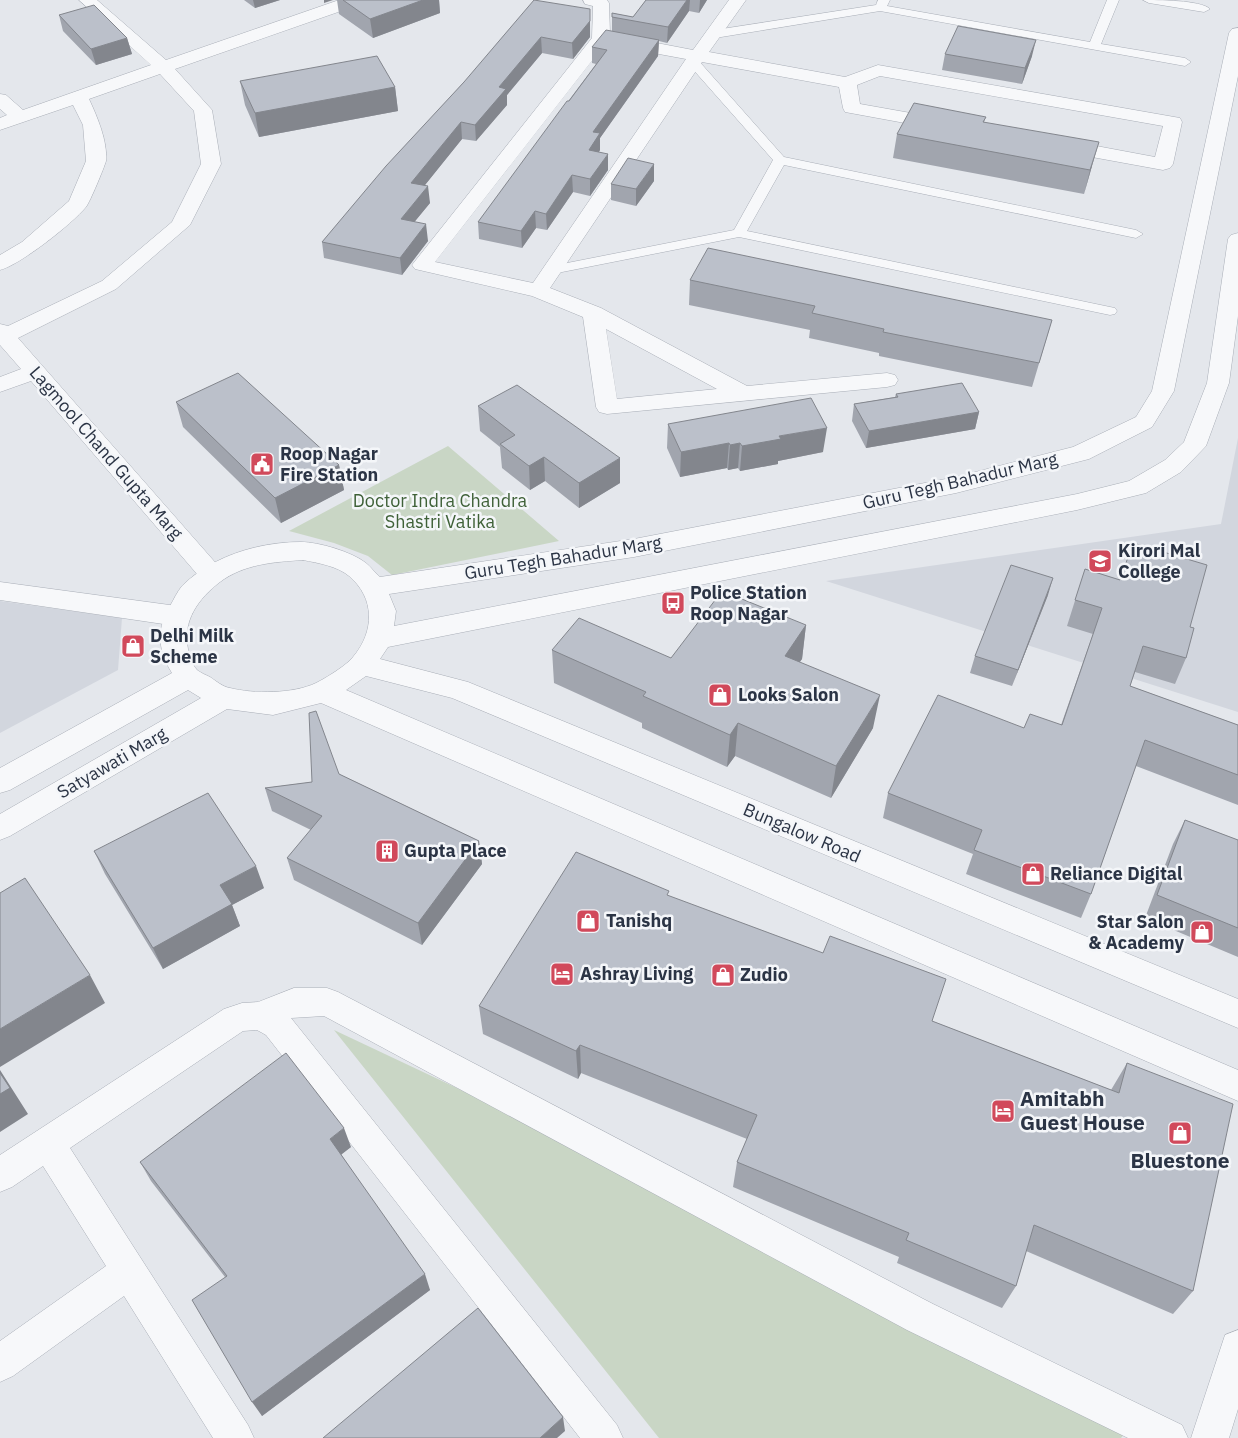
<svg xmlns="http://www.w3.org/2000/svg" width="1238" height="1438" font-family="'IBM Plex Sans',sans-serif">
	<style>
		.built { fill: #d2d6de }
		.green { fill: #c9d6c5 }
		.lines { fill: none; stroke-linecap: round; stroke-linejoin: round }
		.service-casing { stroke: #a9aeb7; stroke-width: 1 }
		.minor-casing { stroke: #a9aeb7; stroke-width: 1 }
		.tertiary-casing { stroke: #a9aeb7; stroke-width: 1 }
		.service { fill: #f7f8fa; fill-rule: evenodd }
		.minor { fill: #f7f8fa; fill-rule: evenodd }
		.tertiary { fill: #f7f8fa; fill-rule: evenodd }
		.wall { fill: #a1a5ae }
		.shaded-wall { fill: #83868d }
		.building { fill: #bbc0ca; stroke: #83868d }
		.labels { text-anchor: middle; stroke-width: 5; stroke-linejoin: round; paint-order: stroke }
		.street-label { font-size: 18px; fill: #2b3445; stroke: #f4f6f9 }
		.poi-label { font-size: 18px; font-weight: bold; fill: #2b3445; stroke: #f4f6f9; text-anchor: start }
		.park-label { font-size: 18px; fill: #3f6138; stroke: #f4f6f9 }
		.near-poi-label { font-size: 21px; font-weight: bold; fill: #2b3445; stroke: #f4f6f9; text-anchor: start }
	</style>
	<rect width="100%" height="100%" fill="#e4e7ec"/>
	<!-- built -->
	<path class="built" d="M1238,438V712L826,581L1221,524Z
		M0,601L122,618L118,670L0,733Z"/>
	<!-- green -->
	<path class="green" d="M448,446L559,541L392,575L368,556L334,543L289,531Z
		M334,1030L1143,1411L1121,1438H659Z"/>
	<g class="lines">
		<!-- service casing -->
		<g class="service-casing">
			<path id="service" d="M878,0H890L887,6L1090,42L1107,0H1119L1101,44L1185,58L1191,62L1185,66L880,11L715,38L709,34L715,30L876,5Z
				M1143,0C1157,0 1201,0 1210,9L1204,12L1149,3Z
				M694,59L698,60L784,157L1136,230L1143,234L1136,238L784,165L747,231L1110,307L1115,308L1117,311L1115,314L1110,315L739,237L552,274L547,273L545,270L547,267L552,266L734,230L773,160L690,66L688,63Z"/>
		</g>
		<!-- minor casing -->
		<g class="minor-casing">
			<path id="minor" d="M79,0H97L166,60L339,0H363L361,4L175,69L212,110L221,164L190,225L116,289L18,338L221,569L225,575L221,581L212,584L203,581L31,381L0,392V377L21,369L0,345V324L8,326L102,281L172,222L201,164L194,111L160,74L89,99C97,116 108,142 106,161C104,168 90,202 86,207C72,224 20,265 0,270V255L22,242L69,201L86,161L83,125L73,105L0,130V118L7,115L0,109V94L6,95L23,110L151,65Z
				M583,0H607L609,3L610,34L693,50L729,0H746L709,52L845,77L878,65L1180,118L1182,122L1173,164L1170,168L1163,170L1059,151L1052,149L1050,145L1052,141L1059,139L1155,157L1163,126L880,76L857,85L860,104L950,120L952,124L950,128L943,130L845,112L843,108L839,87L702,62L550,288L601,308L747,386L887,373L895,375L898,380L895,385L887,387L607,414L599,412L596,407L583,317L532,296L415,269L412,265L592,38L593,6L585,4ZM605,44L686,59L533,283L435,262ZM606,329L717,389L617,399Z
				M0,582L177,606L186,609L190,616L186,623L177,626L0,600Z
				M294,988H327L338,992L933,1304L1182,1425L1188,1438H1128L907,1330L324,1016L291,1018L617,1425L623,1438H580L266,1035L257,1030L243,1031L70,1148L248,1425L254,1438H213L124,1296L13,1376L0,1382V1341L106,1266L43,1166L12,1187L0,1192V1155L224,1009L242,1003L258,1002Z
				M1238,1330V1409L1229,1438H1191L1225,1335Z"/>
		</g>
		<!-- tertiary casing -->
		<g class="tertiary-casing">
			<path id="tertiary" d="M1238,28V76L1174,391L1152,427L1089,459L956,493L634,557L389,594L396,611L394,626L1077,494L1129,481L1165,460L1184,442L1207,383L1228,239L1231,235L1238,233V316L1229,383L1206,446L1181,472L1146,493L1077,510L388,647L380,659L468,682L1238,999V1028L452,698L366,676L346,690L1238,1070V1101L321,703L273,715L227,709L10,836L0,840V814L201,698L188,690L10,790L0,793V768L172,673C158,651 156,629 170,606C174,599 177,592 182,586C212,556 259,542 301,542C319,542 352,552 366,563C371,567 375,573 380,577L634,539L956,477L1073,447L1136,417L1152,391L1229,33L1232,29ZM303,560C318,563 337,566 349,576C375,598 375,631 353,657C347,665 326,678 316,683C293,694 254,694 230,688C223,687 216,681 210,677C206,675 201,673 197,670C192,664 189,656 188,649C182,621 198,599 220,582C244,564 274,562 303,560Z"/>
		</g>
		<!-- service -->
		<use href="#service" class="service"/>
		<!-- minor -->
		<use href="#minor" class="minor"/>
		<!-- tertiary -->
		<use href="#tertiary" class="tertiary"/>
	</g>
	<!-- wall -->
	<path class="wall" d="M244,0H280L255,8Z
		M337,0H439L440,13L373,38L339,14Z
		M646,0H707L699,13L689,11L667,43L659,41L658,56L600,138V150L599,152L608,170L590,196L573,192L547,230L536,228L522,248L479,239L478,222L596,64L592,63V47L612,31V13L633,17Z
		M590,9V37L573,59L542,53L507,95V105L476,141L462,139L424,186L430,203L414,222L428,241L402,275L324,258L322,242L464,82Z
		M59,15L127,38L132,54L96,65L63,31Z
		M945,54L1032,56L1022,84L942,70Z
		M240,81L395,87L398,111L259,137L245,105Z
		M986,117L984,122L1092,166L1084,194L893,158L897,134Z
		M654,181L636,206L611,200V184Z
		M690,280L1052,320L1032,387L879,356V353L809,338L810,330L689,305Z
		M896,394L979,412L975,429L866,448L852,421L854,404L895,397Z
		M176,402L339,465L344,490L281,523L183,427Z
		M478,406L620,483L579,508L545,481L530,490L502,468L500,447L480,431Z
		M668,424L823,452L778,461V464L740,471L738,468L728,470L727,468L680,477L667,448Z
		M1133,543L1190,627L1186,658L1175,684L1135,672L1130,686L1238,725V805L1136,766L1091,894L1081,918L966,874L973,854L883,818L888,793L1024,728L1061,725L1093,634L1067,626L1085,569L1120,580Z
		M1048,595L1012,686L970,673L975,656Z
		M806,625L802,659L799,662L873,728L831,798L735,756L727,767L642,728V723L554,683L552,650L671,658Z
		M339,774L479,841L482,864L422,945L294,880L287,858L311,830L272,811L265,788L312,782Z
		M1185,820L1238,840V957L1145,918L1173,844Z
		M94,851L264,888L232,905L240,926L163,969L105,874Z
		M669,896L932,1021L1111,1090L1127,1063L1193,1291L1173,1314L1026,1251L1016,1286L1002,1308L897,1263L899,1257L733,1187L737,1162L747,1139L581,1073L578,1079L483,1034L479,1006Z
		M351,1147L341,1154L430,1290L262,1416L225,1277L151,1181L140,1162Z"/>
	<!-- shaded-wall -->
	<path class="shaded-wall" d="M253,0H280L255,8Z
		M324,0H333L324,3Z
		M423,0H439L440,13L373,38L370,19Z
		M687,0H690L689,11L667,43L668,27Z
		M700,0H707L699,13Z
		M590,9V37L573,59L572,43Z
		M541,37L542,53L507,95V105L476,141L475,125L499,87Z
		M127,38L132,54L96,65L91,49Z
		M659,40L658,56L600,138V150L589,166V150L593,132Z
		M1036,40L1032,56L1022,84L1025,68Z
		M395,87L398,111L259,137L255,113Z
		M461,122L462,139L413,200L411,183Z
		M1099,142L1092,166L1084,194L1090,170Z
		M608,154V170L590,196V179Z
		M654,164V181L636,206V189Z
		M572,175L573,192L547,230L546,214Z
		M428,186L430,203L403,236L401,219Z
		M535,211L536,228L522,248L521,231Z
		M426,224L428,241L402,275L400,258Z
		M979,412L975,429L866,448L869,431Z
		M827,428L823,452L778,461V464L740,471L742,446L779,436Z
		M729,443L727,468L680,477L681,452Z
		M740,443L738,468L728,470L730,445Z
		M544,457L545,481L530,490L529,466Z
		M620,458V483L579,508V483Z
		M339,465L344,490L281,523L275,498Z
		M1053,578L1048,595L1012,686L1018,670Z
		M806,625L802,659L781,689L785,656Z
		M880,695L873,728L831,798L836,766Z
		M738,723L735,756L727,767L730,735Z
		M479,841L482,864L422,945L418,923Z
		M256,866L264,888L232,905L240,926L163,969L153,948L220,885Z
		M90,975L105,1003L0,1067V1029Z
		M580,1045L581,1073L578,1079L576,1051Z
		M0,1070L28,1114L0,1132Z
		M344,1128L351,1147L337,1158L330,1139Z
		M425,1274L430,1290L262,1416L252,1402Z
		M563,1417L565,1431L557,1438H540Z"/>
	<!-- building -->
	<path class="building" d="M343,0H423L370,19Z
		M534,0L590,9V21L572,43L541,37L499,87L506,89L475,125L461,122L411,183L428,186L401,219L426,224L400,258L322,242L386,166L464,82Z
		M646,0H687L668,27L612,17V13L633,17Z
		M94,5L127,38L91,49L59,15Z
		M958,26L1036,40L1025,68L945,54Z
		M606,30L659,40L593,132L600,133L589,150L608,154L590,179L572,175L546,214L535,211L521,231L478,222L567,101H569L607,50L592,47Z
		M377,56L395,87L255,113L240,81Z
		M914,103L986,117L983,122L1099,142L1090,170L897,134Z
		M628,158L654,164L636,189L611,184Z
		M708,248L1052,320L1039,363L883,332L884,329L812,313L815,306L690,280Z
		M238,373L339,465L275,498L176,402Z
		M962,383L979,412L869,431L854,404L898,397L896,394Z
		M517,385L620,458L579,483L544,457L529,466L500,444L515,435L478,406Z
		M811,398L827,428L779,436L781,439L742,446L740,443L730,445L729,443L681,452L668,424Z
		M1133,543L1207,565L1190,627L1194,628L1186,658L1143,646L1130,686L1238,725V775L1145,740L1091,894L974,850L982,830L888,793L938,695L1024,728L1030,714L1062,725L1102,608L1075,600L1085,569L1120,580Z
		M1011,565L1053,578L1018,670L975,656Z
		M722,591L806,625L785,656L880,695L836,766L738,723L730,735L643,696L646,692L552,650L579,618L671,658Z
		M316,711L339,774L479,841L418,923L287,858L322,816L265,788L312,782L309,713Z
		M208,793L256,866L220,885L232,904L153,948L94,851Z
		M1185,820L1238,840V928L1157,895Z
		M576,852L669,891L667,895L823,953L830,936L946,979L932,1021L1119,1093L1127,1063L1233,1104L1193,1291L1034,1225L1016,1286L906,1240L909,1233L737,1162L757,1115L580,1045L576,1051L479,1006Z
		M25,878L90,975L0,1029V893Z
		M286,1053L344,1128L330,1139L425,1274L252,1402L192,1300L227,1276L140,1162Z
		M0,1073L10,1088L0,1094Z
		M478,1308L563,1417L540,1438H323Z"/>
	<!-- icons -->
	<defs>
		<g id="civic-square" transform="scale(1.25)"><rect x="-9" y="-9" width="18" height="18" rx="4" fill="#d1495b" stroke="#f4f6f9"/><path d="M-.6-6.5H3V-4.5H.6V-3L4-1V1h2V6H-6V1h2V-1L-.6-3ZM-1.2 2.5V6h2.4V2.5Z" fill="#fff"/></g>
		<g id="university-square" transform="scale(1.25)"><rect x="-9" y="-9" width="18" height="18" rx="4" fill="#d1495b" stroke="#f4f6f9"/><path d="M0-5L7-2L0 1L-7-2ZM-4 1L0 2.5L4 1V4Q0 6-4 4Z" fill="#fff"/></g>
		<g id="bus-square" transform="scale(1.25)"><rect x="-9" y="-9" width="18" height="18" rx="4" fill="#d1495b" stroke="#f4f6f9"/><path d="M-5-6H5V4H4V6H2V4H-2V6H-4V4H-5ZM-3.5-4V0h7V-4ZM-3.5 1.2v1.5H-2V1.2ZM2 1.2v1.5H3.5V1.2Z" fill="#fff"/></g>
		<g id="shop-square" transform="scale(1.25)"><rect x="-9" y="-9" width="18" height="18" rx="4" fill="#d1495b" stroke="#f4f6f9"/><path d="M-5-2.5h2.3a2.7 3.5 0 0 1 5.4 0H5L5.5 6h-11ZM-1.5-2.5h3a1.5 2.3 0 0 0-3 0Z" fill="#fff"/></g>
		<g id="building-square" transform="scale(1.25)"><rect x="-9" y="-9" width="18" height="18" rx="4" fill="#d1495b" stroke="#f4f6f9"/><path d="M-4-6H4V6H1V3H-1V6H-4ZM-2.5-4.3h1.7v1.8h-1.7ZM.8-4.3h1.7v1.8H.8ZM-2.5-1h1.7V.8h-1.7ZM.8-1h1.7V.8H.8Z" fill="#fff"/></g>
		<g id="hotel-square" transform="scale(1.25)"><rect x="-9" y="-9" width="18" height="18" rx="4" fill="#d1495b" stroke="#f4f6f9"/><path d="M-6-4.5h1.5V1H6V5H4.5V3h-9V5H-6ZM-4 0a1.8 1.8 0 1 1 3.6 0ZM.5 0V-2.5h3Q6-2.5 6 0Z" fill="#fff"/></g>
	</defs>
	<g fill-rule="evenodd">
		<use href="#civic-square" x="262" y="464"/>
		<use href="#university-square" x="1100" y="561"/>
		<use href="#bus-square" x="673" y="603"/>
		<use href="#shop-square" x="133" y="646"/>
		<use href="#shop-square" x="720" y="695"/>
		<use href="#building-square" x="387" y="851"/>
		<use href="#shop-square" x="1033" y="874"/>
		<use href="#shop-square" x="588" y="921"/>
		<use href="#shop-square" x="1202" y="932"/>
		<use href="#hotel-square" x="562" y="974"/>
		<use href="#shop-square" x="723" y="975"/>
		<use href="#hotel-square" x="1003" y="1111"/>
		<use href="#shop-square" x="1180" y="1133"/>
	</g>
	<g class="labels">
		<!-- street labels -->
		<g class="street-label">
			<text transform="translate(106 453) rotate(49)" y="6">Lagmool Chand Gupta Marg</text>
			<text transform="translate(960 481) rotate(-13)" y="6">Guru Tegh Bahadur Marg</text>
			<text transform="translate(563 558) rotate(-9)" y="6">Guru Tegh Bahadur Marg</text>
			<text transform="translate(112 763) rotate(-30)" y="6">Satyawati Marg</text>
			<text transform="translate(802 833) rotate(23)" y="6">Bungalow Road</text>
		</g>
		<!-- poi labels -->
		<g class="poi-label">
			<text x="280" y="460">Roop Nagar<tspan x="280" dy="21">Fire Station</tspan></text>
			<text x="1118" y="557">Kirori Mal<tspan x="1118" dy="21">College</tspan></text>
			<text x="690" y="599">Police Station<tspan x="690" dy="21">Roop Nagar</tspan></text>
			<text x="150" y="642">Delhi Milk<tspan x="150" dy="21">Scheme</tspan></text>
			<text x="738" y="701">Looks Salon</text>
			<text x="404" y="857">Gupta Place</text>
			<text x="1050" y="880">Reliance Digital</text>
			<text x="606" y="927">Tanishq</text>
			<text x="1184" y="928" text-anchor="end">Star Salon<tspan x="1184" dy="21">&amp; Academy</tspan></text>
			<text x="580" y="980">Ashray Living</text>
			<text x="740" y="981">Zudio</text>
		</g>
		<!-- park labels -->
		<g class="park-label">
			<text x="440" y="507">Doctor Indra Chandra<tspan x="440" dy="21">Shastri Vatika</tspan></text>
		</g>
		<!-- near-poi labels -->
		<g class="near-poi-label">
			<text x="1020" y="1106">Amitabh<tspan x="1020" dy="24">Guest House</tspan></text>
			<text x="1180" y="1168" text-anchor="middle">Bluestone</text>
		</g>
	</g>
</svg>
